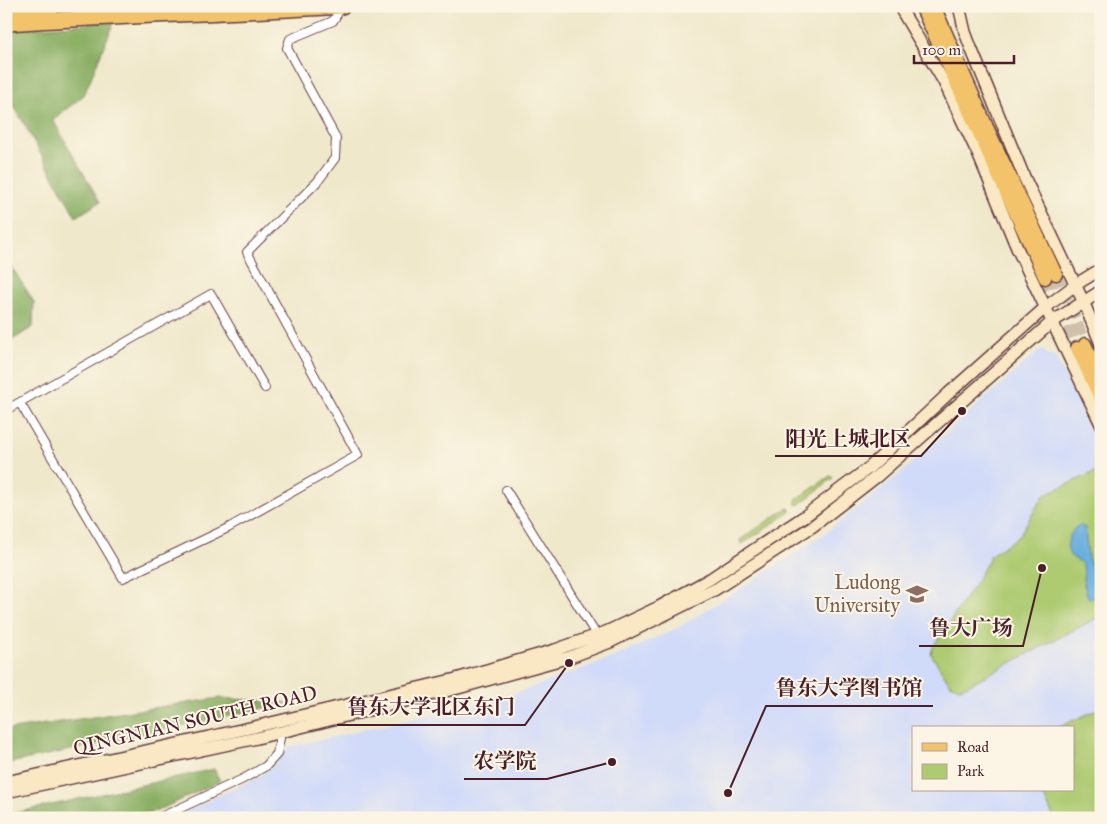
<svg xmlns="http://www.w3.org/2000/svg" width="1107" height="824" font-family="'IM FELL Great Primer','Noto Serif SC',serif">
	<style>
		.built { fill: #d0daf9; fill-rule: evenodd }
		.green { fill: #aecb72; stroke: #7c754e }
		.forest { fill: #8aaf64; stroke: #6a6748 }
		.water { fill: #68afdf; stroke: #596785 }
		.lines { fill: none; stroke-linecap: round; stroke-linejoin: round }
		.primary-tunnel { stroke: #cfc0ab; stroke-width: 12; stroke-dasharray: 12 6; stroke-linecap: butt }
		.street-casing { stroke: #633d43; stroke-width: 10 }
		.secondary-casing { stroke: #633d43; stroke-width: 14 }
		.primary-casing { stroke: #633d43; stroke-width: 15 }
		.highway-casing { stroke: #633d43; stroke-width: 18 }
		.street { stroke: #fff; stroke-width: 8 }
		.secondary { stroke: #fae7c3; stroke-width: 11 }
		.primary { stroke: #f2c36a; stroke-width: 12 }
		.highway { stroke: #f2c36a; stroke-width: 15 }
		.labels { text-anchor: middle; stroke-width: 4; stroke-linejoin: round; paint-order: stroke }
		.education-label { font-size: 20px; fill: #785e54; stroke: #fcf5e5; text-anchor: end }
		.street-label { font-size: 20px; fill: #4a1f2b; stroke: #fcf5e5 }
		.leader { fill: none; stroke: #4a1f2b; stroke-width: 2 }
		.callout-dot { fill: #4a1f2b; stroke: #fcf5e5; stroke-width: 2 }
		.callout-label { font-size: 21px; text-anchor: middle; font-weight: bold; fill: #4a1f2b; stroke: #fcf5e5; stroke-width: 4; stroke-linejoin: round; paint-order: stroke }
	</style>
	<rect width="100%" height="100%" fill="#fcf5e5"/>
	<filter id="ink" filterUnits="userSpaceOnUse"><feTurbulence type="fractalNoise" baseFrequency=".02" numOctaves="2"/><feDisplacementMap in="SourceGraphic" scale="10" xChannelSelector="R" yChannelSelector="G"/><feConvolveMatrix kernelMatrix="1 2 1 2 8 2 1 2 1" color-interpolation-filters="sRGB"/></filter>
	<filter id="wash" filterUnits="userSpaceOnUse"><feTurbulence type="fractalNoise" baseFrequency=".0096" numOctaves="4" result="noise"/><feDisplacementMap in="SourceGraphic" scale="20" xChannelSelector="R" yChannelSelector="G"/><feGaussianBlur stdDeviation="1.12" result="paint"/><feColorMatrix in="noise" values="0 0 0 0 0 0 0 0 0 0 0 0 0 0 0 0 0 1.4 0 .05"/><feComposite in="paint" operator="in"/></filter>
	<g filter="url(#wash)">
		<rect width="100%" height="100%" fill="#f0e8cb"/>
		<!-- built -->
		<path class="built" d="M1041,349L1049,355H1054L1101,443V818H173L234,788L258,778L276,764L288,747L500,699L624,653L681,626L757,578L828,531L904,470ZM913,728H1073V790H913Z"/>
		<!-- green -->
		<path class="green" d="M1097,471L1101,479V616L966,686L959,688L950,684L931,654L933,647L977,581L991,555L1019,536L1044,495Z
			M830,476L833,478L798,505L796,504V500Z
			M787,508L790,509V512L742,544L740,541V540Z
			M1101,708V818H1054L1041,790H1073V728H1057Z"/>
		<!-- forest -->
		<path class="forest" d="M114,22L84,95L53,120L100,202L76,217L13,104L6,108V30Z
			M6,258L34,302L33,327L6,344Z
			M220,698L287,703L6,764V730Z
			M214,769L220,781L157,811L115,818H6V815Z"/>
		<!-- water -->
		<path class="water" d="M1080,525L1085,528L1088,558L1091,564L1101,577V594L1098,597L1089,599C1086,593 1084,586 1083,580C1083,575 1085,569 1082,564C1079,560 1073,559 1070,555C1064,546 1071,528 1080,525Z"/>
	</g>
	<g filter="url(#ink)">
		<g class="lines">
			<!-- primary-tunnel -->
			<path class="primary-tunnel" d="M1056,274L1085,344
				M1045,278L1077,348"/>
			<!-- street casing -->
			<g class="street-casing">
				<path id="street" d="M20,403L123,578L228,528L358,455L247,252L318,181L335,158L336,138L287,48L290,39L333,21L342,6
					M6,410L211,294L265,388
					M506,490L597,636
					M155,818L161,817L243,779L266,766L277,754L281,732"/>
			</g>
			<!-- secondary casing -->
			<g class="secondary-casing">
				<path id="secondary" d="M899,6L944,82L979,156L1017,248L1101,424
					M959,6L965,32L971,48L1025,179L1083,301L1101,344
					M6,782L254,727L456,679L555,650L606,632L659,607L710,579L805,516L870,467L949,393L1046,307L1075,285L1101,269
					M6,792L257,738L458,688L570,657L610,642L716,589L813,526L876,477L1052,322L1101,291"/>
			</g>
			<!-- primary casing -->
			<g class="primary-casing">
				<path id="primary" d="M921,6L1045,278
					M934,6L987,127L1056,274
					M1085,344L1101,378
					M1077,348L1101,400"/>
			</g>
			<!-- highway casing -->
			<g class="highway-casing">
				<path id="highway" d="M6,9L53,6
					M6,23C118,15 230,13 342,6"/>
			</g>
			<!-- street -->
			<use href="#street" class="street"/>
			<!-- secondary -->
			<use href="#secondary" class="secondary"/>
			<!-- primary -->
			<use href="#primary" class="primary"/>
			<!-- highway -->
			<use href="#highway" class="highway"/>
		</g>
	</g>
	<!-- icons -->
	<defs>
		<g id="university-bare" transform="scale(1.725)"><path d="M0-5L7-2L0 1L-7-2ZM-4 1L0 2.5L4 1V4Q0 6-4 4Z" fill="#8d6e63" stroke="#fcf5e5" stroke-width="2.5" paint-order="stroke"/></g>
	</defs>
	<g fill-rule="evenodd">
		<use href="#university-bare" x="917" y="594"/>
	</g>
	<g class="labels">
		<!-- education labels -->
		<g class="education-label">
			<text x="900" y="589">Ludong<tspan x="900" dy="23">University</tspan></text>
		</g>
		<!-- street labels -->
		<g class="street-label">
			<text transform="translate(195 720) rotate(-13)" y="7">QINGNIAN SOUTH ROAD</text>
		</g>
	</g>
	<!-- callouts -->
	<path class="leader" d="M962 411L921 456H775M1042 568L1023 646H919M728 793L766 706H933M569 663L525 725H337M612 762L547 779H464"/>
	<g class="callout-dot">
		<circle cx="962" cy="411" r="5"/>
		<circle cx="1042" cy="568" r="5"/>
		<circle cx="728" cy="793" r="5"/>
		<circle cx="569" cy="663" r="5"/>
		<circle cx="612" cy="762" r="5"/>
	</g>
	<g class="callout-label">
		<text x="848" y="446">阳光上城北区</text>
		<text x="971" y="635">鲁大广场</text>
		<text x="849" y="695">鲁东大学图书馆</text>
		<text x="431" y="714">鲁东大学北区东门</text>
		<text x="505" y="768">农学院</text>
	</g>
	<!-- margin -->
	<rect width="1107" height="824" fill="none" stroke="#fcf5e5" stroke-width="25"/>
	<!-- legend -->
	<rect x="912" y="726" width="162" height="65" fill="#fcf5e5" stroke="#b59f9b"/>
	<rect x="922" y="743" width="25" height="8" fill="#f2c36a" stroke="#b59f9b"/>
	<text x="957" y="752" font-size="15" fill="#4a1f2b">Road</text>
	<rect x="922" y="764" width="25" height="15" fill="#aecb72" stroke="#b59f9b"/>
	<text x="957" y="776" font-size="15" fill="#4a1f2b">Park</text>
	<!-- scale -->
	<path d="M914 55v8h100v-8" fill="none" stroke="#4a1f2b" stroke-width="2.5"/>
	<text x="922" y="55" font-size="15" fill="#4a1f2b" stroke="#fcf5e5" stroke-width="4" paint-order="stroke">100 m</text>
</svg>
